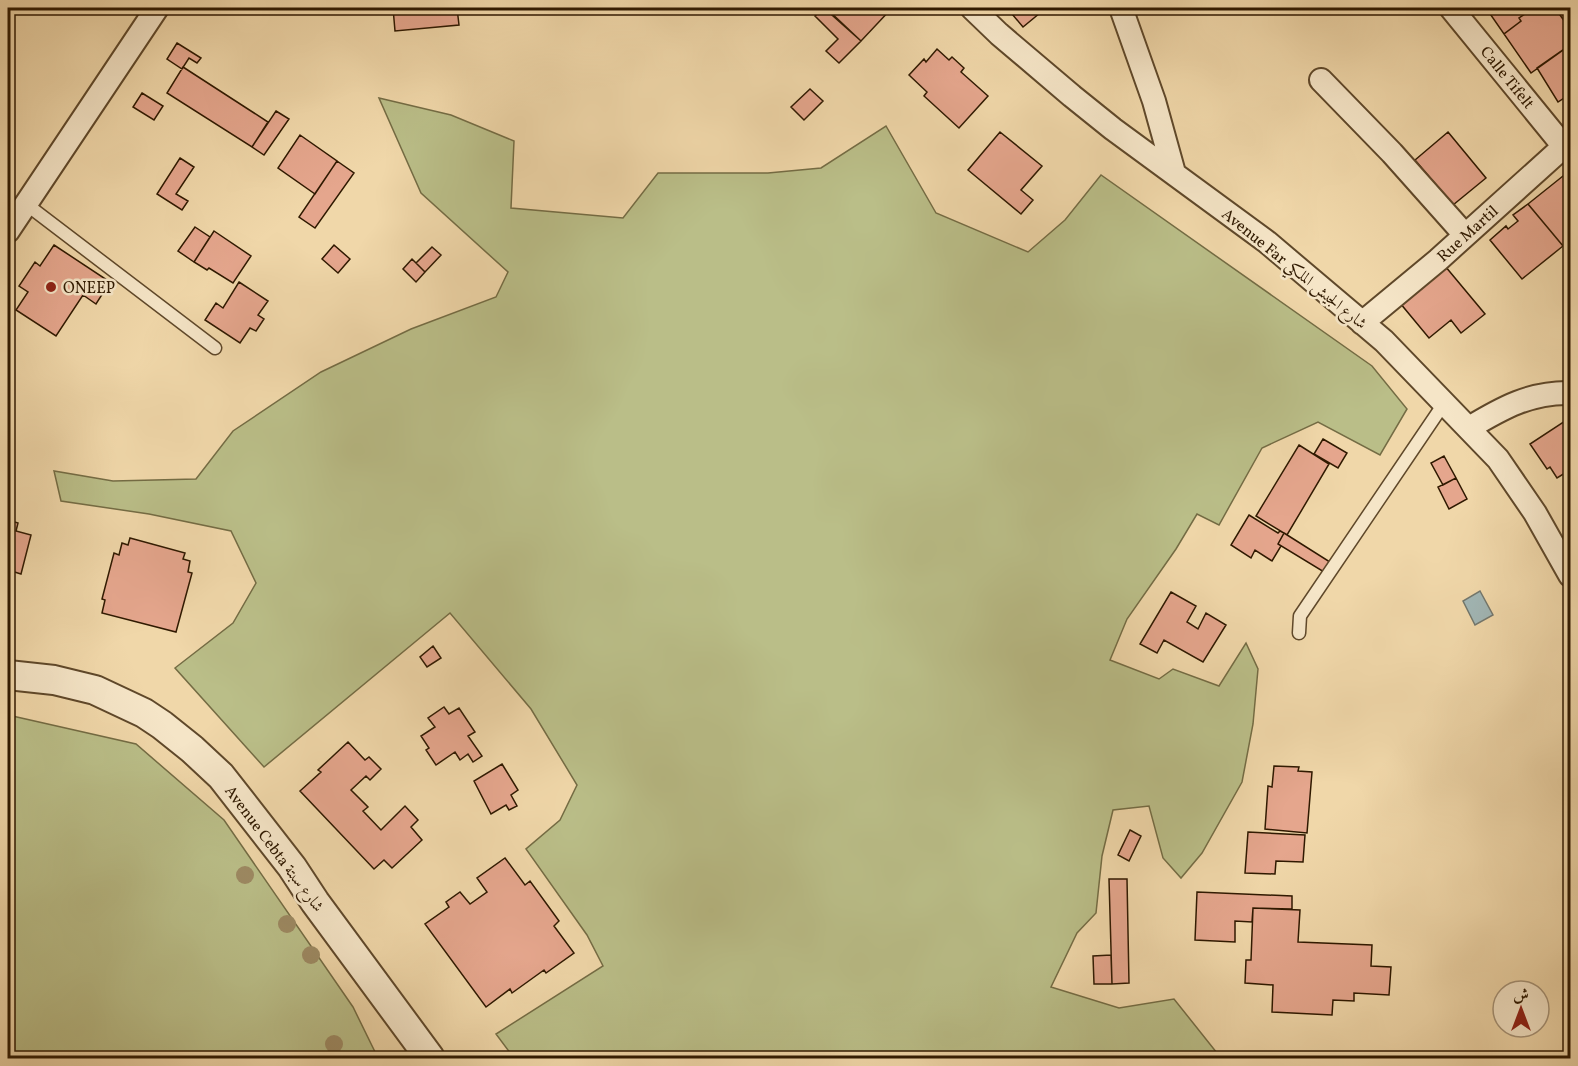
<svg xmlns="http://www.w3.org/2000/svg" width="1578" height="1066" font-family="Vollkorn,Amiri,serif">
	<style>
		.green { fill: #babe88; stroke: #746c44; stroke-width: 1.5 }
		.water { fill: #a1b6b5; stroke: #73776d; stroke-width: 1.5 }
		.building { fill: #e5a68d; stroke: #2f1900; stroke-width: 1.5 }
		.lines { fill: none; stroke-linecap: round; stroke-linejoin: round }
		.service-casing { stroke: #5f482a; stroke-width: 15 }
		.minor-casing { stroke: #5f482a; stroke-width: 26 }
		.tertiary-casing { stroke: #5f482a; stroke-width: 32 }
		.service { stroke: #f5e5c7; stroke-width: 12 }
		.minor { stroke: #f5e5c7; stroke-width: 22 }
		.tertiary { stroke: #f5e5c7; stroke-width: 28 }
		.tree { fill: #9d8a63 }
		.poi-dot { fill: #8f2418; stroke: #f5e5c7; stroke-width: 2 }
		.labels { text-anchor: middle; stroke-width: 5; stroke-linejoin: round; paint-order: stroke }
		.street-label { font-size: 16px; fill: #2f1900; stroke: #f5e5c7 }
		.poi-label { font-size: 16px; fill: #2f1900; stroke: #f5e5c7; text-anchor: start }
	</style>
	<rect width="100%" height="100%" fill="#f0d7a9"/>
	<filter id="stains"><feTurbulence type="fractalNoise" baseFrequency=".00333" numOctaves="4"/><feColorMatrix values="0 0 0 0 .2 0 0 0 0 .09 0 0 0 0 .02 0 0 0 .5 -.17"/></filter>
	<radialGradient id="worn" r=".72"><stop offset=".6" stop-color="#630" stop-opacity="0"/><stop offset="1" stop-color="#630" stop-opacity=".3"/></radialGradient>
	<!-- green -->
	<path class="green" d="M379,98L451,115L514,141L511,208L623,218L658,173H768L821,168L886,126L936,213L1028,252L1065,220L1101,175L1372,366L1407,409L1380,455L1318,422L1262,448L1219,525L1197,514L1176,549L1127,619L1110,660L1159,679L1173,669L1219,686L1246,643L1258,669L1253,724L1242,782L1202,853L1181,878L1163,858L1149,806L1113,810L1102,856L1096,913L1077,933L1051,987L1119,1008L1174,999L1221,1058H514L496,1034L603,966L587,935L526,849L560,820L577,785L531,709L450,613L264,767L175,668L233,623L256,583L231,531L149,514L61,501L54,471L113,481L196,479L233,431L321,372L411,329L496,297L508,272L421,193Z
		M8,715L136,744L224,820L353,1007L378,1058H8Z"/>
	<!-- water -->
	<path class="water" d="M1480,591L1493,615L1475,625L1463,601Z"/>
	<!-- building -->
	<path class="building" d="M87,8H101L97,14Z
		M365,8H457L459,25L395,31L393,8L366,11Z
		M491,8H507L508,12L492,14Z
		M824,8L861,41L839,63L826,51L838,39L815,16Z
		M826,8H892L861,41Z
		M1007,8H1046L1023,27Z
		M1486,8H1534L1519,18L1521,21L1504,34Z
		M1534,8L1537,10L1540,8H1555L1570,29V45L1531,73L1504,34L1521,21L1519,18Z
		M1555,8H1570V29Z
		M177,43L201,58L197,63L189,58L182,69L167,59Z
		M1570,45V94L1558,102L1537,68Z
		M937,49L949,60L952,57L964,68L961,72L988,96L959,128L924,96L927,92L909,75L924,59L926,62Z
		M183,67L268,122L252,147L167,93Z
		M810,89L823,101L804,120L791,107Z
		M142,93L163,106L154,120L133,107Z
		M276,111L289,119L264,155L252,147Z
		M1000,132L1042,166L1021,190L1033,200L1021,214L968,170Z
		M1448,132L1486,178L1453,205L1415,160Z
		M300,135L337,161L315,194L278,168Z
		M180,158L194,167L176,194L188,201L182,210L157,194Z
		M337,161L354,173L315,228L299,217Z
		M1568,172L1570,175V240L1563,246L1528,204Z
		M1528,204L1563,246L1522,279L1490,240L1506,226L1508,229L1518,221L1513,215Z
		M195,227L210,237L194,262L178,251Z
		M214,231L251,256L233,283L209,268L207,270L194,262Z
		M54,245L110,282L96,304L83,295L56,336L16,310L28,292L19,286L35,262L40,266Z
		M334,245L350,259L338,273L322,259Z
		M432,247L441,255L425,272L416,263Z
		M412,259L425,272L416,282L403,269Z
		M1445,266L1485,314L1461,333L1451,320L1429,338L1400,303Z
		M239,282L268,301L258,315L264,319L256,331L250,328L240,343L205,320L216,303L223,308Z
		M1568,419L1570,423V470L1557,478L1550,467L1547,469L1530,444Z
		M1323,439L1347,453L1338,468L1314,454Z
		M1299,445L1329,464L1287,535L1256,516Z
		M1444,456L1456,478L1443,485L1431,463Z
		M1456,478L1467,499L1449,509L1438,487Z
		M1249,515L1278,533L1280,531L1284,533L1278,544L1281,546L1272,561L1255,550L1251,558L1231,545Z
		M8,520L18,523L16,531L31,535L21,574L8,570Z
		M1284,533L1330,562L1324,572L1278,544Z
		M130,538L185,553L183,559L190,561L188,572L192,573L176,632L102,613L105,600L102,599L114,553L119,555L122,543L128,545Z
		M1171,592L1196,606L1187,622L1198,629L1206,613L1226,625L1203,662L1164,640L1157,653L1140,644Z
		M433,646L441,658L427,667L420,657Z
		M444,707L449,714L459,708L475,732L468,736L482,756L473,762L468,754L460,760L455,752L436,765L426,750L429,748L421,736L435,727L428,718Z
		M348,742L365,760L369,757L381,769L370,780L366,776L351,790L368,807L363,811L381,830L405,806L418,820L411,827L422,840L392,868L384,860L374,869L300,791L321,772L318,770Z
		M502,764L518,790L511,795L517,806L509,810L506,805L491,814L474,781Z
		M1274,766L1299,767L1298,771L1312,772L1307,833L1265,829L1268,786L1272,787Z
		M1130,830L1141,836L1129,861L1118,855Z
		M1248,832L1305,835L1303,862L1276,861L1275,874L1245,873Z
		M505,858L525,885L530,881L559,921L554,926L574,953L546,973L544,970L512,993L510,989L486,1007L425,924L449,907L446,902L460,892L470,904L487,892L477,878Z
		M1109,879H1127L1129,983L1112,984Z
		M1197,892L1292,896V909L1253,908L1252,922L1235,921V942L1195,940Z
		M1253,908L1300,910L1298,942L1372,945L1371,966L1391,967L1389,995L1354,993V1001L1333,1000L1332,1015L1272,1012L1273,985L1245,983L1246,960H1251Z
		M1111,955L1112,984H1094L1093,956Z"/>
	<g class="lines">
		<!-- service casing -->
		<g class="service-casing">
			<path id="service" d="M26,204L215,348
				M1299,633L1300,616L1445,402"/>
		</g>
		<!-- minor casing -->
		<g class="minor-casing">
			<path id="minor" d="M972,8L999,34L1072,96L1113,129L1267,242L1384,341L1498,459L1535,513L1570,575
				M1121,8L1154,101L1174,173
				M1451,8L1570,154
				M1321,80L1392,153L1465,235
				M8,231L157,8
				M1362,323L1438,260L1570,141
				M1469,428C1502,408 1531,392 1570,393"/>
		</g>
		<!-- tertiary casing -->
		<g class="tertiary-casing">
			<path id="tertiary" d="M8,675L54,680L95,690L144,713L162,725L192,749L221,776L292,867L315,902L430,1058"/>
		</g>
		<!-- service -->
		<use href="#service" class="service"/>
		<!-- minor -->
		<use href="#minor" class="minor"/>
		<!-- tertiary -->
		<use href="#tertiary" class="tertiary"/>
	</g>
	<!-- trees -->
	<g class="tree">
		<circle cx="245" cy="875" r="9"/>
		<circle cx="287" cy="924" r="9"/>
		<circle cx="311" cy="955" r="9"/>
		<circle cx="334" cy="1044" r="9"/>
	</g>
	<!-- markers -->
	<circle class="poi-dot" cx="51" cy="287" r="6"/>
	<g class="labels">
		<!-- street labels -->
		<g class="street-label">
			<text transform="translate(1508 77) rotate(51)" y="6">Calle Tifelt</text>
			<text transform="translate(1467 233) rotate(-42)" y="6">Rue Martil</text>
			<text transform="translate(1295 268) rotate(39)" y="6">Avenue Far شارع الجيش الملكي</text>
			<text transform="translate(275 848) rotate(53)" y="6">Avenue Cebta شارع سبتة</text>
		</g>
		<!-- poi labels -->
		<g class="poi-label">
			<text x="63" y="293">ONEEP</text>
		</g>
	</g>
	<!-- margin -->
	<rect width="1578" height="1066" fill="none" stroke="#f0d7a9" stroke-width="30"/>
	<rect x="9" y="9" width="1560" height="1048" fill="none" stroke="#2f1900" stroke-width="3"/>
	<rect x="15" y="15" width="1548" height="1036" fill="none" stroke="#2f1900" stroke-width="1.5"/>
	<!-- north arrow -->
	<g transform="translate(1521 1009)"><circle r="28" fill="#f5e5c7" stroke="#a69377" stroke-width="1.5"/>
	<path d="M0-4.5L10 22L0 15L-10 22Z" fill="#8f2418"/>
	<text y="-9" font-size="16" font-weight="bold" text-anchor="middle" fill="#2f1900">ش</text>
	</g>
	<rect width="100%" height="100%" filter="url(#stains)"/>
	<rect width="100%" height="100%" fill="url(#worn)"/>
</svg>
